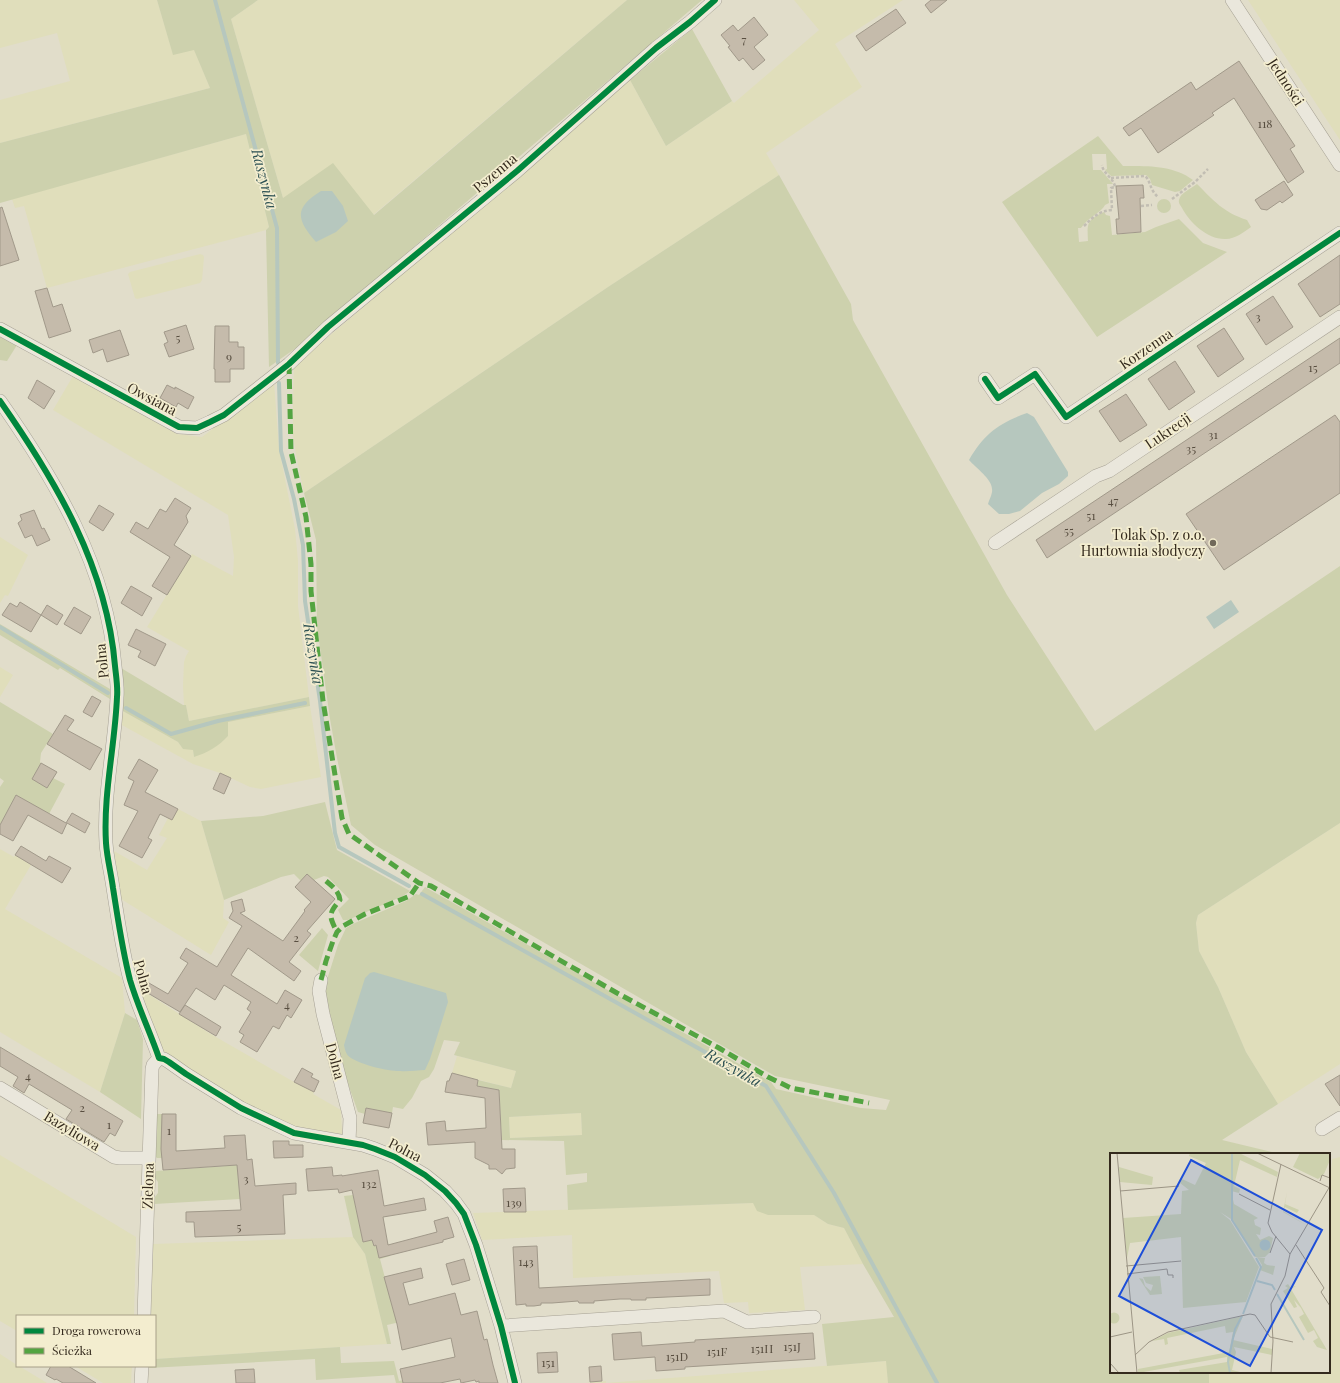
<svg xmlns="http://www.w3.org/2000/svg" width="1340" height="1383" font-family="'Playfair Display',serif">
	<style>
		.farmland { fill: #e0debb }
		.green { fill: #cdd1ad; fill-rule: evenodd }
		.water { fill: #b6c7be }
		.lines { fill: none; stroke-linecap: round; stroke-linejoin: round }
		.stream { stroke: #b6c7be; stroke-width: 4 }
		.building { fill: #c5bbab; stroke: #a1998a }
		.minor-casing { stroke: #a6a194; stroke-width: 14 }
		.path { stroke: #c2beb3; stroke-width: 2.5; stroke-dasharray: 3 2; stroke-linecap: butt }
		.minor { stroke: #eae7dc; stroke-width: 13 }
		.quiet { stroke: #53a441; stroke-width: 5; stroke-dasharray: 10 5; stroke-linecap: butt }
		.cycleway-casing { stroke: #f3edcf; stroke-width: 8 }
		.cycleway { stroke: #00873e; stroke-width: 6 }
		.poi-dot { fill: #71695a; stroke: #f3edcf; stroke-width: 1.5 }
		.labels { text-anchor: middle; stroke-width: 3.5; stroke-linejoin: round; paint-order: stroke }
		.number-label { font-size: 12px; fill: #584e40 }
		.street-label { font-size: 14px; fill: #342a1d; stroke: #f3edcf }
		.poi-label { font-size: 14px; fill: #342a1d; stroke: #f3edcf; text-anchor: end }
		.water-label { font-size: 15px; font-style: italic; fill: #2d5153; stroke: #f3edcf }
		.inset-river { fill: none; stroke: #b6c7be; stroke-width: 2 }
		.inset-road { fill: none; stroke: #9c9585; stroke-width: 1 }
		.view { fill: #1d4ed8; fill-opacity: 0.15; stroke: #1d4ed8; stroke-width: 2 }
		.inset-edge { fill: none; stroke: #342a1d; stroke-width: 2 }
	</style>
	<rect width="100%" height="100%" fill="#e1ddca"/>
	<!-- farmland -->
	<path class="farmland" d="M0,0H157L173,54L194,49L210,88L0,143V100L70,81L57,33L0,48Z
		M258,0H627L373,215L283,198L231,19Z
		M794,0H903L835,44L862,87L766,153L779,175L608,287L304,493L296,455L293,434V402L294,366L630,80L666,146L732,101L734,103L819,30Z
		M1248,0H1340V140Z
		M246,134L269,227L266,230L47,288L24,206L15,208L12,199Z
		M200,254L203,255L204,257L202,280L200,283L137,299L135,298L128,274L130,272Z
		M73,376L177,434L202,437L274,382L279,449L295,529L298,561V606L309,697L189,721L186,705H184L183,686L184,662L186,656L189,651L147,627L192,554L233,576L234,557L228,515L53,410Z
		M0,537L28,555L8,596L5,595L0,603Z
		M0,667L13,675L0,697Z
		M310,706L321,777L261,789L250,787L220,773L193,764L120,724L121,710L178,742L183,749H193L194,757L228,736V722Z
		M178,809L201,821L224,900L223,918L229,922L211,955L121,899L114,851L147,870L167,838L159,835L168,818L172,820Z
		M1340,823V1064L1278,1104L1246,1052L1218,987L1199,951L1196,923L1198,915Z
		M0,849L14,857L15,855L31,865L5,909L122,978L125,1013L100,1092L0,1032Z
		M140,990L145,992L209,1033L294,1082L314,1092L313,1094L341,1110L342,1134L298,1128L258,1111L216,1088L163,1051Z
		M457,1056L516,1071L511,1088L452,1073Z
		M581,1113L582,1135L510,1138L509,1117Z
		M0,1155L136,1237L134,1316H17V1331L0,1321Z
		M1340,1157V1383H1209V1372H1329V1194L1332,1159Z
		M753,1203L768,1215H814L828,1224L844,1228L863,1264L800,1267L805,1310L749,1313L748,1302L724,1303L719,1271L573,1278L572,1235L482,1240L473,1213Z
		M353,1237L365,1254L387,1344L155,1359V1316H151L153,1244Z
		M0,1354L17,1365V1366H19L47,1383H0Z
		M887,1361L888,1383H585L606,1381V1383Z
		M75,1366H132L131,1383H103Z"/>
	<!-- green -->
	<path class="green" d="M157,0H258L231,19L283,198L333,163L374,215L627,0H702L296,348L269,367L266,230L269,227L246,134L0,203V143L210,88L194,50L173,55Z
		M692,29L732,101L666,146L630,80Z
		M1098,136L1123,166C1147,166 1173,165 1193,180L1180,191L1175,192L1152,185L1150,179L1146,175L1111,176L1105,170L1107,169L1106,154H1092L1093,170H1101L1113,184H1107L1109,203L1105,205C1102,212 1088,217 1081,228H1078L1079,242L1088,241C1087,223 1087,220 1104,212L1106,215L1110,216L1112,235L1145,232L1156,227L1179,219L1203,243L1227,252L1097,337L1002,202Z
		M779,175L851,304L853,320L1007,595L1095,731L1340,566V823L1198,915L1196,923L1199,951L1218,987L1246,1052L1278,1104L1222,1140L1280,1154H1111V1372H1209V1383H888L886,1361L827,1366L822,1324L894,1317L863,1264L844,1228L828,1224L814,1215H768L757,1211L753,1203L568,1210L567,1185L587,1182V1173L566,1175L564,1141L502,1140L499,1090L477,1086L478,1080L511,1088L516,1071L454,1055L460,1042L444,1040L434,1069L429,1077L421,1081L412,1098L403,1109L393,1107L392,1113L366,1108L365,1114L358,1112L343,1070L324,989L338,945L346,928L355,923L406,901L416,894L419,895L425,887L771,1082L776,1089L861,1108L886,1110L890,1100L775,1076L375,845L351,825L337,758L330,719L317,626L316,540L304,493L608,287ZM581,1113L582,1135L510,1138L509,1117Z
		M1197,184C1214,201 1223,212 1247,220L1251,227C1244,232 1235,239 1226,239C1208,240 1190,223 1182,208C1181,206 1178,203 1179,200C1180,193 1192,188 1197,184Z
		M1157 206a7 7 0 1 1 14 0a7 7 0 1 1-14 0Z
		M0,335L17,345L7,361L0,360Z
		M0,624L110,689V699L60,668L58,670L0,635Z
		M121,668L183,705H186L189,721L309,697L310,706L228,722V736C219,746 207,753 194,757L193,750L183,749L178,742L121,710Z
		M0,702L53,734L41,753L40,762L41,763L32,779L47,788L53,778L65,784L49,814L16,795L0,825V787L4,781L0,778Z
		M325,802L337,850L410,891L403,896L348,920H343L338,910L349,899L328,877L324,876L314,880L301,881L294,874L281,877L224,900L201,821L263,816Z
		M322,928L328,935L318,971L299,955Z
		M125,1013L137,1020L143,1039L141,1119L100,1092Z
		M156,1114H162V1158H157L154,1155Z
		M237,1161L240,1199L154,1204L155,1197L158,1193V1182L155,1178V1171L226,1166Z
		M353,1195L363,1242L372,1240L374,1246L388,1243L390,1256L380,1259L395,1316L413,1319L387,1325L391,1344H387L365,1254L353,1237L344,1196Z
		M340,1347L341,1363L394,1361L399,1381L403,1380V1383H396L394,1375L316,1380L315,1359L149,1368V1366H155V1359Z"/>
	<!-- water -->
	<path class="water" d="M321,191H332L343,206L348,221L336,232L316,242C296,219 294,208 321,191Z
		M1027,413L1034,417L1068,472V476L1059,484L1042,493L1020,511L1009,514H999L988,504C989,500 993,493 992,489C992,479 976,468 969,460C984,434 999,423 1027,413Z
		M1231,600L1239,612L1214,629L1206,617Z
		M374,972L446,993L448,1002L430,1059L425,1070C417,1070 408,1072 400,1071C387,1071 362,1065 351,1058C346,1055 345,1050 344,1045L365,978L370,973Z"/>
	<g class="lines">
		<!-- stream -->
		<path class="stream" d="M215,0L277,228L278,363
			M279,383L281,451L294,499L303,545L305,601L320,701L335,833L339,847L409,886
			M0,627L108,693
			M126,708L171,734L218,721L305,703
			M422,894L766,1086L834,1193L937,1383"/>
	</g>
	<!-- building -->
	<path class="building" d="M931,0H947L931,13L925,5Z
		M896,9L906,23L866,51L856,36Z
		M754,17L768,35L754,47L765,60L753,70L743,58L739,61L728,47L730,46L721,35L733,25L738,31Z
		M1239,61L1295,146L1290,149L1304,172L1288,183L1234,98L1212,113L1214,115L1158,153L1141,128L1129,136L1123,128L1191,82L1196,90Z
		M1284,181L1293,195L1282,203L1280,201L1267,210L1261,209L1255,200Z
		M1143,185L1144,198H1140L1141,232L1117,234L1116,219H1119L1116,186Z
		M2,207L19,260L0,266V208Z
		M1340,255V304L1320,317L1298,284Z
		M47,288L53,307L62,304L71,331L49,338L35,291Z
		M1273,296L1293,327L1266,345L1246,314Z
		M186,325L194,349L169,357L164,344L168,342L164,332Z
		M215,326H229V342H238V347H244V369H230V382H215V369H214Z
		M1224,328L1244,359L1218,377L1197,346Z
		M120,330L129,355L107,362L103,349L93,353L89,340Z
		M1340,338V363L1047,558L1036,540Z
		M1175,361L1195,392L1169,410L1148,379Z
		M37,380L55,391L44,409L28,398Z
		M167,385L175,389V387L194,397L188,409L178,403L176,407L160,398Z
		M1126,394L1147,425L1120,442L1099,411Z
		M1335,415L1340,422V493L1224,570L1186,514Z
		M175,498L191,508L186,516L188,522L174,545L191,556L167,595L152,586L170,557L130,532L136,522L148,529L160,509L166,512Z
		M99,505L114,514L103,531L89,522Z
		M34,510L42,529L44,528L50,540L37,546L32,535L25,538L18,523L22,520L20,515Z
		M131,586L152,598L142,616L121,603Z
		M20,602L41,615L31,632L2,615L10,603L17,607Z
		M47,605L63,615L57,625L41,615Z
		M74,607L91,617L81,634L64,624Z
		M136,629L166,644L155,666L138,657L141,651L128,645Z
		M92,696L101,701L92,717L83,712Z
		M65,715L74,720L67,730L102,749L90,770L47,744Z
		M139,759L158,770L145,792L178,809L172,820L160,814L148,838L152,840L142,858L119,846L138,811L124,805L134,781L128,778Z
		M41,763L57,772L47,788L32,779Z
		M220,773L231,778L224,794L213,789Z
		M16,795L66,823L72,813L90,823L85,833L67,823L62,834L28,815L13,841L0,834V825Z
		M21,846L46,861L49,856L71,868L62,883L15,855Z
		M307,874L335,899L307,931L311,934L289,962L301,971L294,981L248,948L231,975L277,1004L285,990L302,1000L291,1018L287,1015L279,1029L273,1026L257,1052L240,1042L244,1035L239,1032L251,1012L247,1009L251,1002L224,985L215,1000L196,988L180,1012L141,989L140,984L142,979L168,994L188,963L180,958L186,948L217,967L242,926L229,918L233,911L231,902L242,899L245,911L240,913L283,941L305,911L304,910L311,902L295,887Z
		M185,1005L221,1027L216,1036L179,1014Z
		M0,1047L123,1121L115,1136L110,1133L104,1142L66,1119L72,1110L34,1087L29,1084L24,1093L13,1086L18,1077L0,1066Z
		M302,1068L313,1074L311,1077L319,1081L314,1092L294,1082Z
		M452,1073L478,1080L477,1086L499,1090L502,1149H515V1168L506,1169L502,1174L496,1169H489V1165L475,1158V1142L428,1145L426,1123L445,1121L446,1131L486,1128L485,1098L445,1092L447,1081H449Z
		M1340,1075V1106L1325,1084Z
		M366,1108L392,1113L389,1128L363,1123Z
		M162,1114H176V1151L225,1148L224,1136L245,1135L247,1160L252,1159L255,1186L296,1183V1194L283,1195L285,1234L195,1237L194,1222H186V1212L241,1210L237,1165L163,1170L161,1149Z
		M273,1141H289V1145H303V1157L274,1158Z
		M332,1167L333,1176L342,1175V1176L378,1170L384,1206L424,1198L426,1210L383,1217L388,1245L437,1232L434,1221L448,1217L454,1237L443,1240V1242L379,1258L376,1245L374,1246L372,1240L363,1242L352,1190L339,1193L338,1189L308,1191L306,1169Z
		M525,1188L526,1212H504L503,1189Z
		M537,1246L539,1288L710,1279V1295L646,1298V1300H631V1299H620L594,1301V1303H579L578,1301L552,1303H541V1305L534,1306H526V1304L516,1305L513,1247Z
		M464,1259L470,1280L452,1285L446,1264Z
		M421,1268L423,1278L403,1283L409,1305L455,1293L461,1315L477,1311L484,1340L487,1339L493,1365L498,1383H479V1381L476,1382L475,1380L461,1383L460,1379L440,1383H403L400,1369L455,1357L451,1338L402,1350L397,1324L384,1277Z
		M641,1332L642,1346L695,1342V1340L813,1333L815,1359L685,1367V1369L656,1371L655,1357L614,1360L612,1334Z
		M557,1352L558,1372L538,1373L537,1353Z
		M51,1366H68L96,1383H63L56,1379L55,1380L46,1375Z
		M601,1366L602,1381L590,1382L589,1367Z
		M254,1369L255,1383H236L235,1370Z"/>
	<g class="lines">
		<!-- minor casing -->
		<g class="minor-casing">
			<path id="minor" d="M1232,0L1340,165
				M0,329L179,427L197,428L210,422L224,415L289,364L328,327L517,171L656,48L690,22L715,0
				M985,379L998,398L1035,374L1066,417L1340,233
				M0,401C56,481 107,567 115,666C116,676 118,687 117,697C115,746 103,794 106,843C107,858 111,873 113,888C118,919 122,949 130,980C138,1007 150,1032 159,1058
				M995,543L1096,476L1109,471L1340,317
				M321,980L319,991L323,1014L350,1118L349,1142
				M159,1058L164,1059L169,1062L186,1074L241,1108L294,1133L363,1145L375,1149L395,1157L425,1175L445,1191L456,1203L464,1214L476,1245L501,1326L515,1383
				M0,1088L114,1157L120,1158H149
				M1322,1129L1340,1118
				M144,1316L152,1069L153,1065L159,1058
				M501,1326L724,1311L747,1322L814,1317
				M141,1383L142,1366"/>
		</g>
		<!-- path -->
		<path class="path" d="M1111,178L1145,176C1151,181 1149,189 1158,197
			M1172,199L1195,182L1208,169
			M1141,206L1152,205
			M1084,226C1093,217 1099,211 1112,210L1111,188L1115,187C1114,178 1103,174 1102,165"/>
		<!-- minor -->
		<use href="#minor" class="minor"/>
		<!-- quiet -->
		<path class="quiet" d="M289,364L291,452L306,517L311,564V591L323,701L342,818L349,834L419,883L431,886L617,993L719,1048L768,1077L791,1088L869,1103
			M326,881C332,886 339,891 340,900C328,914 329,916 337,932
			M321,980L326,961L333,941L337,932L343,926L365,914L410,896L419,883"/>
		<!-- cycleway casing -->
		<g class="cycleway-casing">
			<path id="cycleway" d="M0,329L179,427L197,428L210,422L224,415L289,364L328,327L517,171L656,48L690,22L715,0
				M985,379L998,398L1035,374L1066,417L1340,233
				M0,401C56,481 107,567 115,666C116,676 118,687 117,697C115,746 103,794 106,843C107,858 111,873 113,888C118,919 122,949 130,980C138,1007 150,1032 159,1058L164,1059L169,1062L186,1074L241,1108L294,1133L363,1145L375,1149L395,1157L425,1175L445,1191L456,1203L464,1214L476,1245L501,1326L515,1383"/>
		</g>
		<!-- cycleway -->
		<use href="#cycleway" class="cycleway"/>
	</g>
	<!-- markers -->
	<circle class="poi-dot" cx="1213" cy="543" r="4"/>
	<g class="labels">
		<!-- number labels -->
		<g class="number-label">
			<text x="744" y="44">7</text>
			<text x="1265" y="128">118</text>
			<text x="1258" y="321">3</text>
			<text x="178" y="342">5</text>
			<text x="229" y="361">9</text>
			<text x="1313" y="372">15</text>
			<text x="1213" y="439">31</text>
			<text x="1191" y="453">35</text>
			<text x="1113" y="505">47</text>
			<text x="1091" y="520">51</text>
			<text x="1069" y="535">55</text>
			<text x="296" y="942">2</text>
			<text x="287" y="1009">4</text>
			<text x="28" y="1080">4</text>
			<text x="82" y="1112">2</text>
			<text x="109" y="1129">1</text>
			<text x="169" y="1135">1</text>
			<text x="246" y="1183">3</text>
			<text x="369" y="1188">132</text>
			<text x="514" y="1207">139</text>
			<text x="239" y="1231">5</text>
			<text x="526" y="1266">143</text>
			<text x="792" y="1351">151J</text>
			<text x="762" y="1353">151H</text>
			<text x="717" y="1356">151F</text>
			<text x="677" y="1361">151D</text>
			<text x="548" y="1367">151</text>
		</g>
		<!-- street labels -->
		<g class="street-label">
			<text transform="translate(1286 82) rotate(57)" y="5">Jedności</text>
			<text transform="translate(495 173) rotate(-40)" y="5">Pszenna</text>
			<text transform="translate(1146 349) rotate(-34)" y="5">Korzenna</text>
			<text transform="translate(152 399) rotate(28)" y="5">Owsiana</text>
			<text transform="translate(1168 431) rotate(-34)" y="5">Lukrecji</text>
			<text transform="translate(102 661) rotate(-96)" y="5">Polna</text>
			<text transform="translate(143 977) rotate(74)" y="5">Polna</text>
			<text transform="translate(335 1061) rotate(75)" y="5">Dolna</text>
			<text transform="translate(72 1131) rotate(31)" y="5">Bazyliowa</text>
			<text transform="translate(405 1150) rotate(27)" y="5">Polna</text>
			<text transform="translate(148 1186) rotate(-88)" y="5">Zielona</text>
		</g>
		<!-- poi labels -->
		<g class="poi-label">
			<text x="1205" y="540">Tolak Sp. z o.o.<tspan x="1205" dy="16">Hurtownia słodyczy</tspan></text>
		</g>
		<!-- water labels -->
		<g class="water-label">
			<text transform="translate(264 179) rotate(75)" y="5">Raszynka</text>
			<text transform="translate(313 654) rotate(81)" y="5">Raszynka</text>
			<text transform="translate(733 1068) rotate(30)" y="5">Raszynka</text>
		</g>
	</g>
	<!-- overview -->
	<g transform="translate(1110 1153)">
		<rect width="220" height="220" fill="#e1ddca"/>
		<path d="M80,0H129L168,19L167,24L130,7L124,33L130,36L129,40L121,38L124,51L148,65L144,67L145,72L151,75L150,82L146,81L150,87L159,83L163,85L160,99L155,104H145L121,66L110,59L120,67L149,114L136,149L73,155L71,84L20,90L17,105L13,65L71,61L72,38L79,37L70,30L72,26L85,32L96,10L79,3ZM190,0H220V7L214,21L208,26L183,14ZM9,14L43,24L42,32L10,29ZM177,39L175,51L189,57L187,60L175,54L173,58L196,72L173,59ZM147,104L155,105L154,110L157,112L165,113L163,122L150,117L152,112ZM50,123L52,141L40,142L29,125L33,126L35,133L41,138L43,132L36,130L33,124ZM178,131L180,134L186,133L181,136L217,197L207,194L203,188L208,185L204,177L198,180L189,164L194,161L191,155L184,147L187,154L184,155L173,138L178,135L175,133ZM-1.5 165a5.5 5.5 0 1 1 11 0a5.5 5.5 0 1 1-11 0ZM133,163L123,187L162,196V202L124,194L126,199L122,217L134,220H70L69,217L117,209V204L28,220V216L119,199L123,179L116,180L115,173L57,185L58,191L55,192L54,186L42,188L58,180Z" fill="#cdd1ad"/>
		<path d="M149.5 92a5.5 5.5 0 1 1 11 0a5.5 5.5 0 1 1-11 0Z" fill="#b6c7be"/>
		<path class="inset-river" d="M122,0V67L145,103M147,128L162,132L165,137M167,141L194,187M133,161L151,114L146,105M120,220L118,209L125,176L132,163"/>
		<path class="inset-road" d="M7,0L27,220M147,0L220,35M210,28L212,22L220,25M10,38L69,33M129,41L160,57M186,92L214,135L211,139L220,153M160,100L166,83M180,101L220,33M16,113L71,108M17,121L57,116L58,122H63V125M0,184L22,179M25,202L39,189L58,179L140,161L145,162L160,184L183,189M0,210L9,220M161,220L163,188L161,151L175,123L180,101L162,79L158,70L171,11"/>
		<path class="view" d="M81,7L212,77L140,213L9,143Z"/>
		<rect width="220" height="220" class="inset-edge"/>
	</g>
	<!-- legend -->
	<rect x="16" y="1315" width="140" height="52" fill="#f3edcf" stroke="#a79f88"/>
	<rect x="24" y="1328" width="20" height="6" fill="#00873e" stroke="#a79f88"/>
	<text x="52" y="1335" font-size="12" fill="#342a1d">Droga rowerowa</text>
	<rect x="24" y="1348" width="20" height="6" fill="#53a441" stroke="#a79f88"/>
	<text x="52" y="1355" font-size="12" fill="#342a1d">Ścieżka</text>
</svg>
